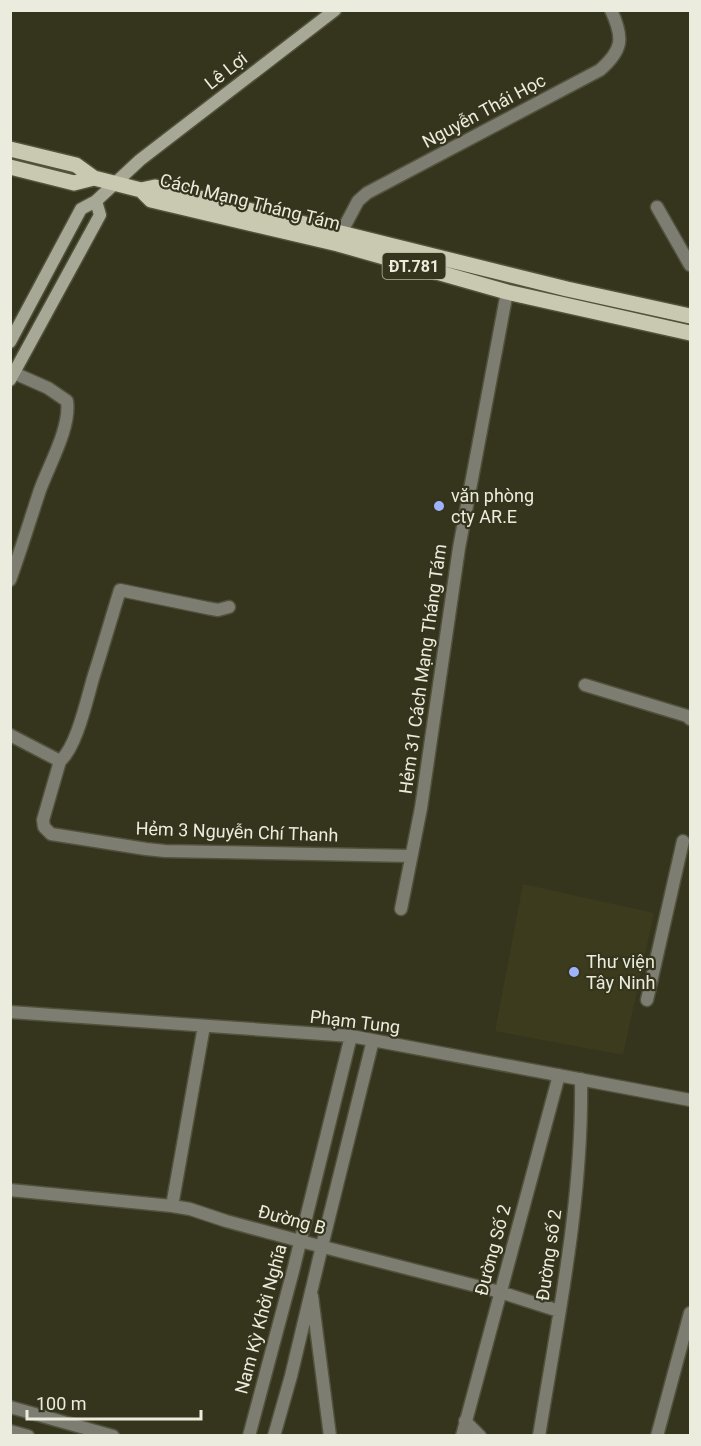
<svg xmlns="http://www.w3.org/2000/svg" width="701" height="1446" font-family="Roboto,sans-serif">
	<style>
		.built { fill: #3d3b1d }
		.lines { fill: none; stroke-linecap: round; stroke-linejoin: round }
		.street-casing { stroke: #52513c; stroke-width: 15 }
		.secondary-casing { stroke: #52513c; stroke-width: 15 }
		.primary-casing { stroke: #52513c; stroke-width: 18 }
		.street { stroke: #7e7d72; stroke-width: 12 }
		.secondary { stroke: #a8a896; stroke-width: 12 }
		.primary { stroke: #c9c8b1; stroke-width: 15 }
		.poi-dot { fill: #9fb3fd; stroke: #35341d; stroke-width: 2 }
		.labels { text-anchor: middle; stroke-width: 4.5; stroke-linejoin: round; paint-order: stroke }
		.shield { fill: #35341d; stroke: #b5b5a4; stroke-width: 1.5 }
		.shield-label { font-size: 16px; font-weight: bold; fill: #ececde }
		.street-label { font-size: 18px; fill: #ececde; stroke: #35341d }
		.poi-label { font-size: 18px; fill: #ececde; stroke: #35341d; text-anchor: start }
	</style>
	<rect width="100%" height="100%" fill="#35341d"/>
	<!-- built -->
	<path class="built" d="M523,884L654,913L623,1055L495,1031Z"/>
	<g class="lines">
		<!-- street casing -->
		<g class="street-casing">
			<path id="street" d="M657,207L690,265
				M341,233L358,201L367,193L600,70C623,50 624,38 611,10
				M10,580C21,550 30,520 40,490C49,465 71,427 67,401L48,388L14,373
				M229,607L218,610L207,608L120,590C111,619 103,647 94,675C87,698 77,747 60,761L43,820L44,827L51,834L146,849L165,851L411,856
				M585,685L687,716L690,719
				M10,735L60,761
				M401,909L421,808L459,548L507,292
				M647,1000L683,841
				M10,1012L351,1036L690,1100
				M10,1190L172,1206L190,1209L226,1221L300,1241L500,1292L559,1311
				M172,1206L204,1026
				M312,1296L330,1436
				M10,1407L113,1436
				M465,1421L480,1436
				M10,1431L28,1436
				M249,1436L293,1271L351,1036
				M274,1436L291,1376L322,1246L373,1040
				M462,1436L559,1075
				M539,1436C558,1318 583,1199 581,1079
				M657,1436L690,1313"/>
		</g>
		<!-- secondary casing -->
		<g class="secondary-casing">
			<path id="secondary" d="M10,342L81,209L96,201L140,160L335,10
				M10,380L100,215L96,201"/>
		</g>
		<!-- primary casing -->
		<g class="primary-casing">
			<path id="primary" d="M10,149L76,165L94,178L141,190L155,187L567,289L690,316
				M10,167L74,183L94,178
				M141,190L151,200L338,244L507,292L690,333"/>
		</g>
		<!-- street -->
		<use href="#street" class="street"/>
		<!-- secondary -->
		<use href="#secondary" class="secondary"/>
		<!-- primary -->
		<use href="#primary" class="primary"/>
	</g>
	<!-- markers -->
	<g class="poi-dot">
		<circle cx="439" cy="506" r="6"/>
		<circle cx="574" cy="972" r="6"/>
	</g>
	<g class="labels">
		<!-- shield labels -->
		<rect class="shield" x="382.5" y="253" width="63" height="26" rx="4.5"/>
		<g class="shield-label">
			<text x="414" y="272">ĐT.781</text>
		</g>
		<!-- street labels -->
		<g class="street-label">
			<text transform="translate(226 71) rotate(-38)" y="6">Lê Lợi</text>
			<text transform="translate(484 111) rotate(-28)" y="6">Nguyễn Thái Học</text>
			<text transform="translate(250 202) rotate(14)" y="6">Cách Mạng Tháng Tám</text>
			<text transform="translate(423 669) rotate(-82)" y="6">Hẻm 31 Cách Mạng Tháng Tám</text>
			<text transform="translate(237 832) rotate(2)" y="6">Hẻm 3 Nguyễn Chí Thanh</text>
			<text transform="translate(355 1022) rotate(7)" y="6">Phạm Tung</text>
			<text transform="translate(292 1220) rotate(15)" y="6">Đường B</text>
			<text transform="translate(493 1250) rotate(-75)" y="6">Đường Số 2</text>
			<text transform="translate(549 1255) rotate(-82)" y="6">Đường số 2</text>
			<text transform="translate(261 1319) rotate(-75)" y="6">Nam Kỳ Khởi Nghĩa</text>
		</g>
		<!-- poi labels -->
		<g class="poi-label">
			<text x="451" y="502">văn phòng<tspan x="451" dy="21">cty AR.E</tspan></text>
			<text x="586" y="968">Thư viện<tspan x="586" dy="21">Tây Ninh</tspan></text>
		</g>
	</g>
	<!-- border -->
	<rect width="701" height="1446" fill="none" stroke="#ececde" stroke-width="24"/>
	<!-- scale -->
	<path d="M27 1410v9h174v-9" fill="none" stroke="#ececde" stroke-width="3"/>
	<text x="36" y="1410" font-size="18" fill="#ececde" stroke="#35341d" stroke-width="4.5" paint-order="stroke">100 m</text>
</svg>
